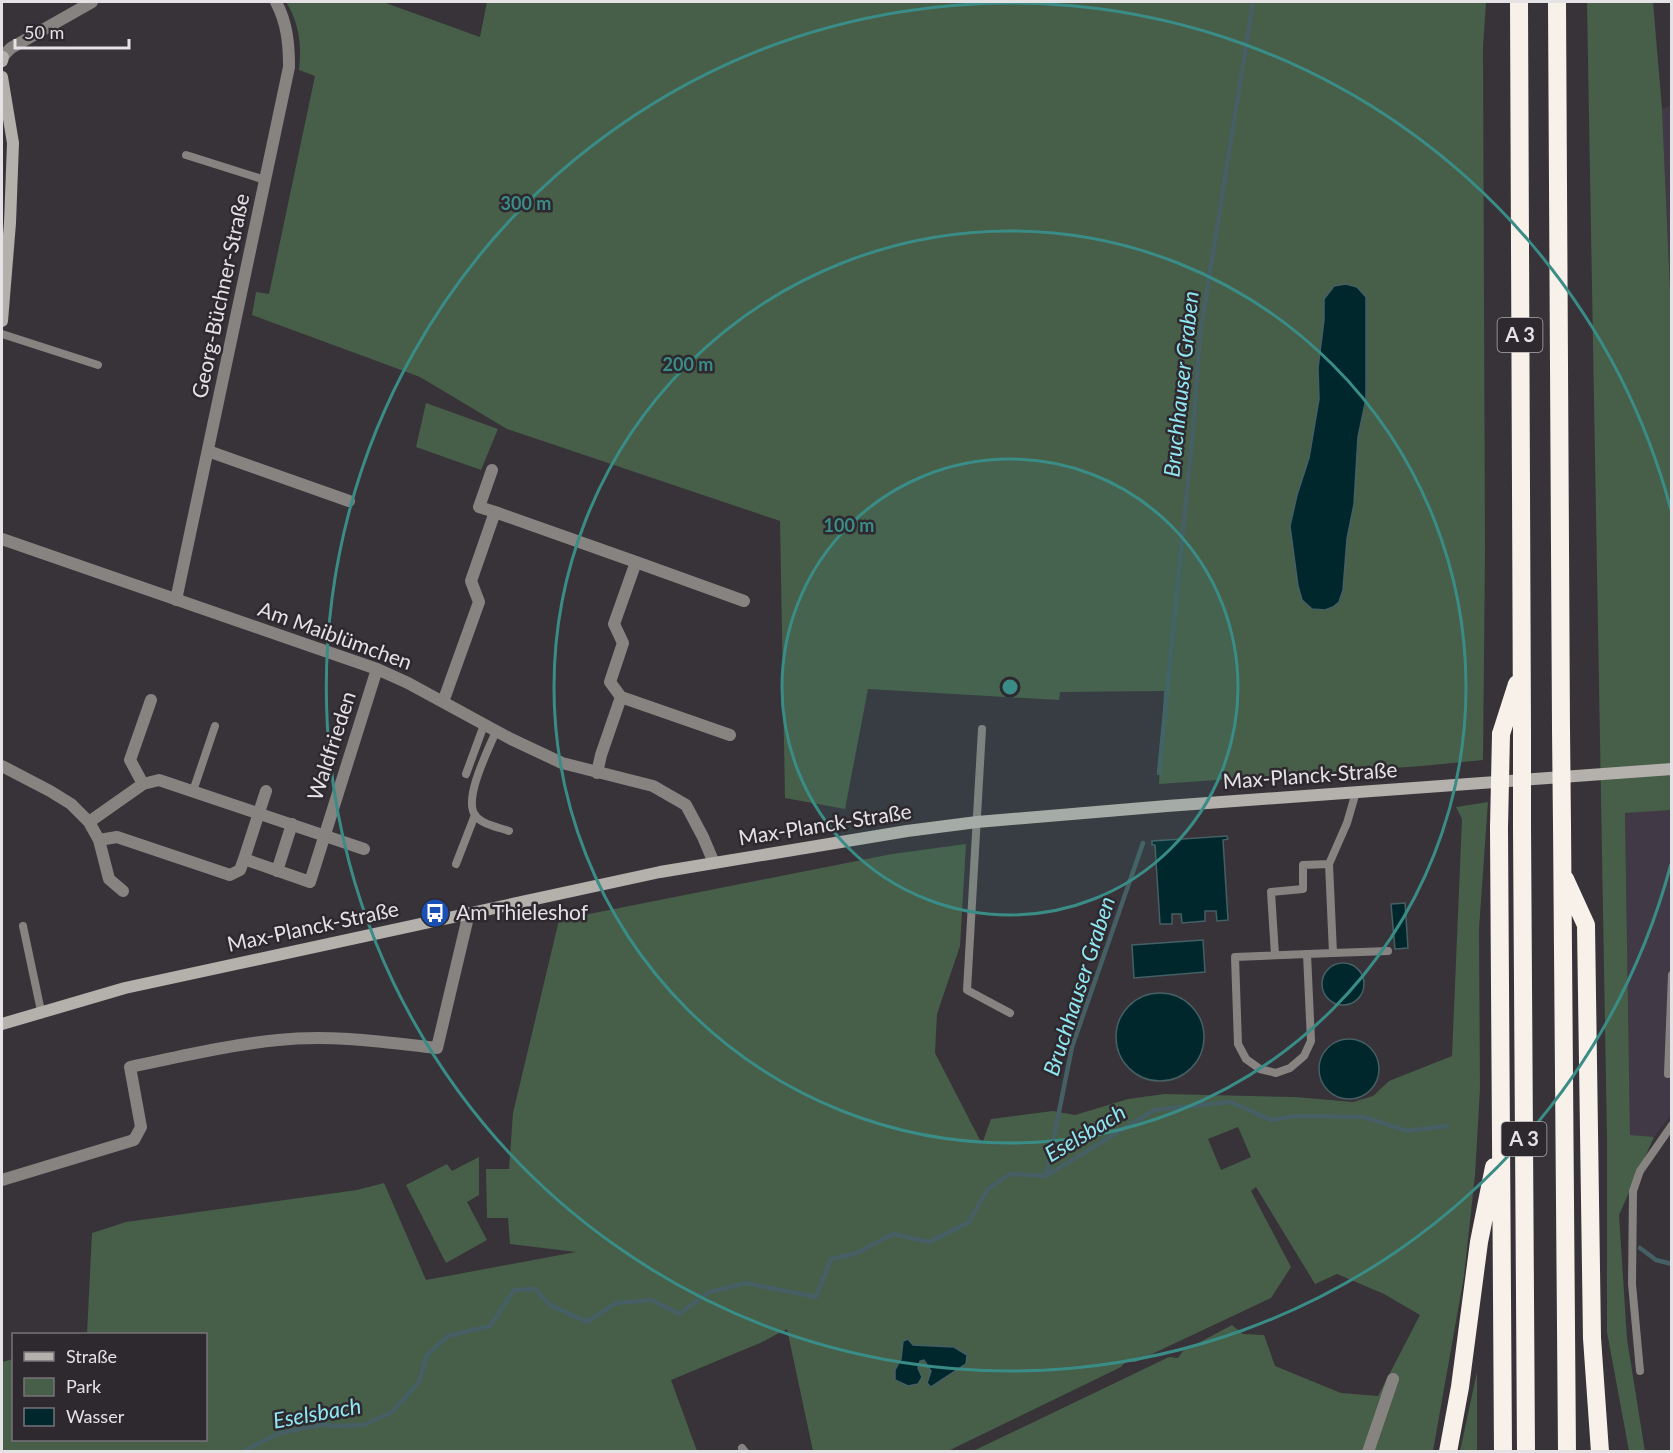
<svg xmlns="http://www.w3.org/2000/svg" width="1673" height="1453" font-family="Lato,sans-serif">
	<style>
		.built { fill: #413a46 }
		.green { fill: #475e48; fill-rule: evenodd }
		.water { fill: #00272c; stroke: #455f64; stroke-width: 1.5 }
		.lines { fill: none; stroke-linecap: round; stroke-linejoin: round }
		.stream { stroke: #455f64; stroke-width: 4.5 }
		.lane { stroke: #868380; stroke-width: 8 }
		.street { stroke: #868380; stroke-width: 12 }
		.secondary { stroke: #b4b0ab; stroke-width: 12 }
		.highway { stroke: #f8f1ea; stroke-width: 18 }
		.highway-bridge { stroke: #f8f1ea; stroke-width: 18 }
		.ring { fill: none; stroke: #3a8c86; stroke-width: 3 }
		.labels { text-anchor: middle; stroke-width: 5; stroke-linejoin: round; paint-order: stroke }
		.shield { fill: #2d292f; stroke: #aeaaaf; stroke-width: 1.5 }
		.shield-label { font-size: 20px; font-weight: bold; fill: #e5e2e6 }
		.street-label { font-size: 21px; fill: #e5e2e6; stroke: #2d292f }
		.poi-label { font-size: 21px; fill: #e5e2e6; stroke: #2d292f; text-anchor: start }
		.water-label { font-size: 22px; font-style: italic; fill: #90e7f2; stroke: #2d292f }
		.centre { fill: #3a8c86; stroke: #2d292f; stroke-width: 3 }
		.ring-label { font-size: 18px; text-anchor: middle; font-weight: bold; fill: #3a8c86; stroke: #2d292f; stroke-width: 5; stroke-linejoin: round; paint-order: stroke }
	</style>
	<rect width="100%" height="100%" fill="#373339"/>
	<!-- built -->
	<path class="built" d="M1671,105V313L1662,109Z
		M1671,810V1114L1654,1137L1630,1136L1625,812Z"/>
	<!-- green -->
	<path class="green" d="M286,2H383L480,37L487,2H1118L1129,3L1130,2H1486L1483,47L1485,552L1483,760L1422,766L1159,784L1164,691L1060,692L1059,700L868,689L845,809L785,798L780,521L507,429L420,377L252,315L256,292L269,294L315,76L299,70C302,46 299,22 286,2Z
		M1587,2H1653L1662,109L1671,313V810L1625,813L1630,1135L1654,1137L1619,1215L1627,1339L1645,1452L1629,1451L1607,1332V1139Z
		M426,403L498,429L481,470L416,447Z
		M1488,802L1479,929L1480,1089L1475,1175L1464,1276L1433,1451H973L1169,1357L1178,1358L1183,1351L1232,1325L1243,1334L1264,1335L1275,1366L1341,1393L1378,1396L1420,1315L1384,1294L1337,1274L1315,1284L1256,1187L1251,1191L1291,1267L1271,1298L1135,1362L1126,1361L1121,1367L948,1451H813L787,1329L760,1343L671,1380L697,1451L2,1452V1362L13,1359L14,1440H206V1334H87L92,1233L126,1222L357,1190L384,1183L426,1280L576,1252L510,1244L508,1218H487L486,1169H509L513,1113L559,920L892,854L966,844L960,946L937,1014L935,1053L982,1144L991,1119L1053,1111L1075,1115L1128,1099L1165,1094L1295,1097L1353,1102L1373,1096L1389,1081L1452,1056L1462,819L1456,807ZM1238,1127L1251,1157L1221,1170L1208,1139Z
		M479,1157V1195L467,1202L487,1240L446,1263L406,1185L447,1164L452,1171Z
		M1477,1372V1451H1460Z"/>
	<!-- water -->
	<path class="water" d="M1346,284L1357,287L1366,297V399L1358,437L1354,504L1347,539L1343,590L1339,602L1333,607L1325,610L1312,609L1302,600L1298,586L1290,526L1297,495L1309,458L1319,399L1318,368L1324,320V299L1334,286Z
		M1227,836L1228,839L1223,840L1228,920L1217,921L1216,911H1205V921L1182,923L1181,914H1172V924H1160L1155,845H1152V841Z
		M1405,903L1408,948L1395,949L1391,904Z
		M1203,940L1205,972L1134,978L1132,945Z
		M1322 984a21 21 0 1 1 42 0a21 21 0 1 1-42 0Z
		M1116 1037a44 44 0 1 1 88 0a44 44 0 1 1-88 0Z
		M1319 1069a30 30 0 1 1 60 0a30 30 0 1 1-60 0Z
		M908,1339L913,1345L954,1347L967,1355L966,1364L931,1387L927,1383L931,1371L924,1360L920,1361L918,1368L922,1377L918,1384L908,1386L895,1380V1370L901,1359L903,1341Z"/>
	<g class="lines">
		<!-- stream -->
		<path class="stream" d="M1159,773L1193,430L1200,335L1253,2
			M1046,1176L1072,1047L1143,843
			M1640,1248L1656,1260L1672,1264
			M242,1452L279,1433L326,1424L331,1426L364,1425L392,1412L419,1382L427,1355L448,1336L490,1326L514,1290L535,1289L550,1305L587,1322L616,1303L652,1300L679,1314L709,1292L746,1283L816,1297L831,1259L857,1253L893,1234L929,1242L969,1222L987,1190L1010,1174L1046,1176L1154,1110L1231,1102L1271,1120L1295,1116L1364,1117L1407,1131L1447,1126"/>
		<!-- lane -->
		<path class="lane" d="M186,155L265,180
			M2,334L98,365
			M982,729L967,990L1010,1013
			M496,731C489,749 463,798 475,815C482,825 498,827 509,831
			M466,774L484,725
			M193,791L215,726
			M1356,792L1347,823L1329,864L1333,953L1388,951
			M456,864L475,815
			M23,926L41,1011
			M1307,954L1311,1041L1304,1056L1290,1068L1276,1073L1260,1069L1246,1059L1238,1044L1235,957L1333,953
			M1275,955L1271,892L1303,889V865L1329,864
			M1668,1074L1672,975
			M1640,1371L1632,1284L1633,1191L1640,1171L1672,1125
			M742,1448L745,1452"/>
		<!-- street -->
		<path class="street" d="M2,57L11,48L92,2
			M208,451L349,501
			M492,470L479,507L495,512
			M2,539L377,669L408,683L511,739L562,763L653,786L686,805L703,837L714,863
			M636,562L744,601
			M176,600L289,67C289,43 287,23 276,2
			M621,697L730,735
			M443,702L479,602L471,581L495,512L636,562L614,624L623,643L610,682L621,697L601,755L597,773
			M2,766L50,791L71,804L89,822L99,840L109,879L123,891
			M143,784L130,760L151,700
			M266,791L244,859L310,882L377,669
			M89,822L143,784L159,780L364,849
			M99,840L117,837L230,875L240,870L244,859
			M277,871L292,824
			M2,1180L134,1140L141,1127L130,1067C178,1057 228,1045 278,1040C330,1034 385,1042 437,1048L469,913
			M1368,1452L1393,1379"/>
		<!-- secondary -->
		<path class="secondary" d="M2,61L3,57
			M2,77L13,143L10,223L2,321
			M2,1024L125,988L660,872L907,831L977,822L1167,806L1672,769"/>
		<!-- highway -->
		<path class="highway" d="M1519,2L1522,734
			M1557,2L1561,729
			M1501,734L1517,684
			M1562,825L1567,1452
			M1522,826L1526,1452
			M1499,828L1503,1452
			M1565,879L1586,925L1592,1338L1600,1452
			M1448,1452L1460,1387L1479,1242L1494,1167"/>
		<!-- highway-bridge -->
		<path class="highway-bridge" d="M1561,729L1562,825
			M1522,734V826
			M1499,828L1501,734"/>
	</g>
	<!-- distance rings -->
	<circle cx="1010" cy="687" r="228" fill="#3a8c86" fill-opacity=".12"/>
	<g class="ring">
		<circle cx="1010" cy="687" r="228"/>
		<circle cx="1010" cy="687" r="456"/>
		<path d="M1671 864A684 684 0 1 1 1671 510"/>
	</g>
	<!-- icons -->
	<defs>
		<g id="bus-disc" transform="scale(1.5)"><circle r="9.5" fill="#1a4fb4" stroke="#2d292f"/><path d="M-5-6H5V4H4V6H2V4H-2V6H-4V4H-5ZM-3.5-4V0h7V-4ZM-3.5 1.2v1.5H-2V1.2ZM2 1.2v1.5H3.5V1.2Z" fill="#fff"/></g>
	</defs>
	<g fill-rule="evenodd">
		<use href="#bus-disc" x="435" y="913"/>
	</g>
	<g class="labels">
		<!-- shield labels -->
		<g class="shield">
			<rect x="1497.5" y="318" width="45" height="34" rx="4.5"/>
			<rect x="1501.5" y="1122" width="45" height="34" rx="4.5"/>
		</g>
		<g class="shield-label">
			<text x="1520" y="342">A 3</text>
			<text x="1524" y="1146">A 3</text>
		</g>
		<!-- street labels -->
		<g class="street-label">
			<text transform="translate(221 296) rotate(-78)" y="7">Georg-Büchner-Straße</text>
			<text transform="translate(335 636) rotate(20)" y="7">Am Maiblümchen</text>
			<text transform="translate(332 746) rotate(-72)" y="7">Waldfrieden</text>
			<text transform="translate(1310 776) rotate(-4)" y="7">Max-Planck-Straße</text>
			<text transform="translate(825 825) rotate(-9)" y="7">Max-Planck-Straße</text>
			<text transform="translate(313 927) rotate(-12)" y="7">Max-Planck-Straße</text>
		</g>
		<!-- poi labels -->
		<g class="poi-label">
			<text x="456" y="920">Am Thieleshof</text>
		</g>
		<!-- water labels -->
		<g class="water-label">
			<text transform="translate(1181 384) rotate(-84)" y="8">Bruchhauser Graben</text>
			<text transform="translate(1079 986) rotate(-72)" y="8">Bruchhauser Graben</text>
			<text transform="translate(1085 1133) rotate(-31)" y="8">Eselsbach</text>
			<text transform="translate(317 1413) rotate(-10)" y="8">Eselsbach</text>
		</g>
	</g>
	<circle cx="1010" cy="687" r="9" class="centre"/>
	<g class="ring-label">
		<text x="526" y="210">300 m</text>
		<text x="688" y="371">200 m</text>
		<text x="849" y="532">100 m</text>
	</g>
	<!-- border -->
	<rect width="1673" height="1453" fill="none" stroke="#e5e2e6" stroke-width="6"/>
	<!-- legend -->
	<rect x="12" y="1333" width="195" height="108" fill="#2d292f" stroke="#777378" stroke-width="1.5"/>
	<rect x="24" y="1352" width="30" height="9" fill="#b4b0ab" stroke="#777378" stroke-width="1.5"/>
	<text x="66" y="1363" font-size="18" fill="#e5e2e6">Straße</text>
	<rect x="24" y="1378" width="30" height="18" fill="#475e48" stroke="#777378" stroke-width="1.5"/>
	<text x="66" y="1393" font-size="18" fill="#e5e2e6">Park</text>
	<rect x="24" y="1408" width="30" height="18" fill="#00272c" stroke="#777378" stroke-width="1.5"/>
	<text x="66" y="1423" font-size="18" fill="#e5e2e6">Wasser</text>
	<!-- scale -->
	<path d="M15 39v9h114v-9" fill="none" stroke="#e5e2e6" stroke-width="3"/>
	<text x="24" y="39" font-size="18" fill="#e5e2e6" stroke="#2d292f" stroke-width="4.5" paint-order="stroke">50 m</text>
</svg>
